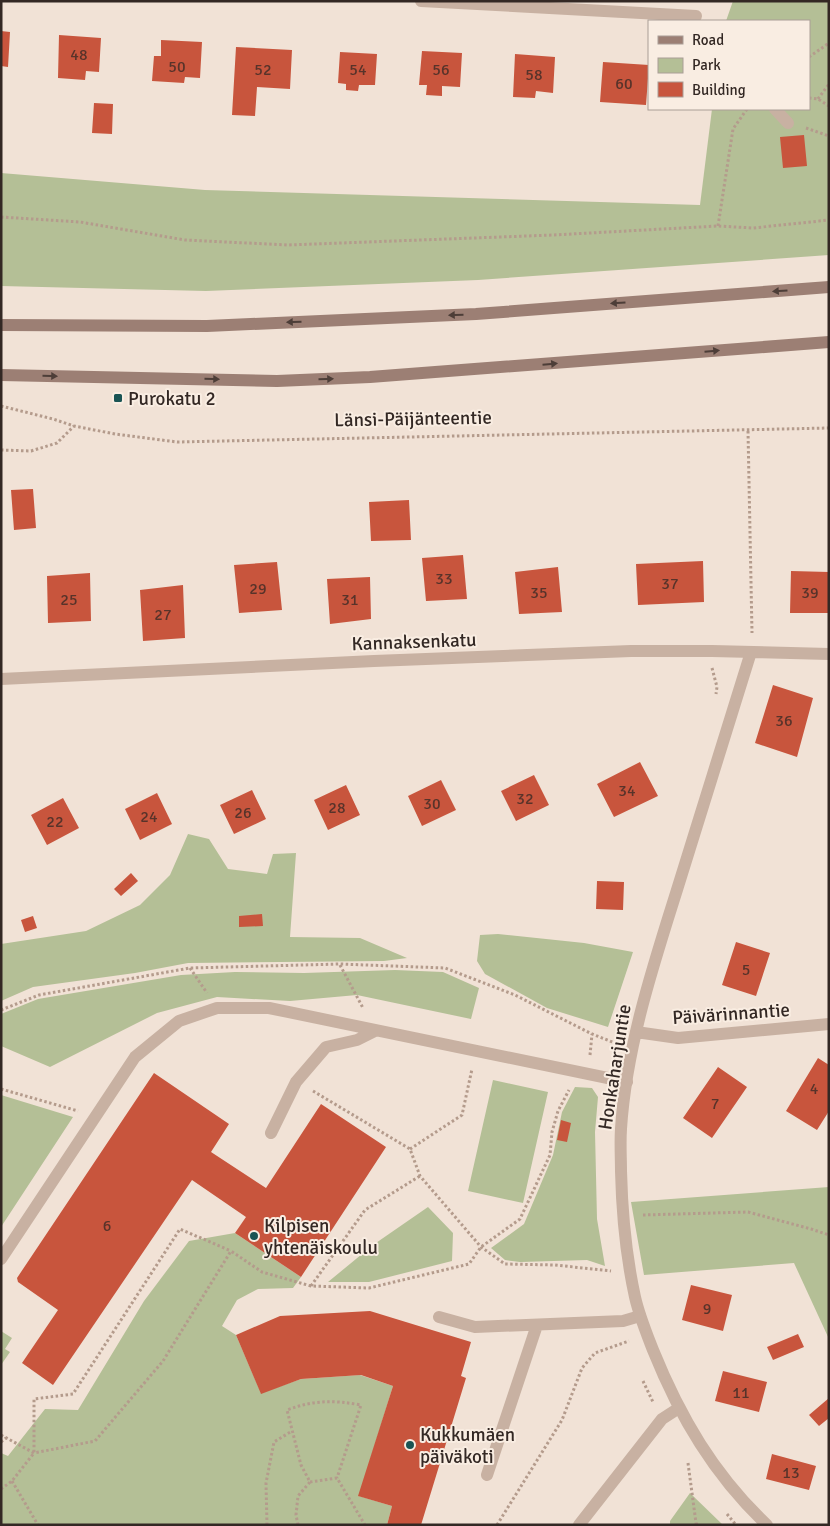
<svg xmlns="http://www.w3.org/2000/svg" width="830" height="1526" font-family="Signika,sans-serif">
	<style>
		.green { fill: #b4bf96 }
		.building { fill: #c8553d }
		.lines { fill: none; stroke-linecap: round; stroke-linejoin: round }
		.path { stroke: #b49b8c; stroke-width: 3; stroke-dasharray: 2.5 2.5; stroke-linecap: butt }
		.lane { stroke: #c8b1a2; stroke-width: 12 }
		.street { stroke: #c8b1a2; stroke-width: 12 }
		.secondary { stroke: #9c7f74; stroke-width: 12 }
		.oneway { fill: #4d3e38 }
		.poi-dot { fill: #1a5454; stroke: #f9ede2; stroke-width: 2 }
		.labels { text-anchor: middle; stroke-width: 4; stroke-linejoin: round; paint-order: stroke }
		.number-label { font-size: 16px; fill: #58332a }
		.poi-label { font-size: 19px; fill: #332824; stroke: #f9ede2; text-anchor: start }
		.street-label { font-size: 19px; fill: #332824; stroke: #f9ede2 }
	</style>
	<rect width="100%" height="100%" fill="#f1e2d6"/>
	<!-- green -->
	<path class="green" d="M733,1H829V255L478,280L206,291L1,286V173L205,190L700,205L712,109H809V21H726Z
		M188,834L209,839L228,869L267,874L273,854L296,853L290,937L360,938L407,958L384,961L188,963L135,973L33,987L1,1001V944L86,931L140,905L170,875Z
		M498,934L584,943L633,952L608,1027L547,1008L485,974L477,961L480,935Z
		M395,970L443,972L479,988L471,1019L357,995L290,1001L217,997L157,1013L50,1067L1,1046V1014L38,999L181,975L235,972L304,973Z
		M493,1080L548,1092L523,1203L468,1191Z
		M575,1087L592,1088L598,1097L595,1132L597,1219L605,1266L587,1260L520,1262L505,1260L491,1248L524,1224L553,1155L562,1112Z
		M1,1095L73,1117L1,1227Z
		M829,1187V1339L794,1263L644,1275L631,1202Z
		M428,1207L453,1233L452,1261L369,1282H328L373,1245Z
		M235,1233L301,1277L293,1288L258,1289L237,1300L222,1326L236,1335L261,1393L301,1379L360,1375L393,1386L359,1496L392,1506L387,1525H1V1453L8,1456L45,1409L78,1410L144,1301L189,1241Z
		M1,1331L12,1338L5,1349L10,1352L1,1365Z
		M690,1493L723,1525H670V1521Z"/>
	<!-- building -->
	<path class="building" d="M1,31L10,32L8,67L1,66Z
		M59,35L101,38L99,72L86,71L85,80L58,78Z
		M161,40L202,42L200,78L185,77L184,83L152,81L154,56H161Z
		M236,47L292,50L290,89L257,87L255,116L232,115Z
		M422,51L462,53L460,87L442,86V96L426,95L427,85H419Z
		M340,52L377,54L375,85H359L358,91L346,90V84L338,83Z
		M515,54L555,57L553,93L536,91L535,98L513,97Z
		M603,62L649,65L646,105L600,102Z
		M94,103L113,104L112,134L92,133Z
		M804,135L807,166L783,168L780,137Z
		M33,489L36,528L14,530L11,490Z
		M409,500L411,540L371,541L369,502Z
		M463,555L467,599L426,601L422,558Z
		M703,561L704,602L638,605L636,564Z
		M277,562L282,610L239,613L234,565Z
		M558,567L562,612L519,614L515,572Z
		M791,571L829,572V613H790Z
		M90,573L91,621L48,623L47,576Z
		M370,577L371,619L330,624L327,579Z
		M183,585L185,638L143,641L140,590Z
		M773,685L813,698L797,757L755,743Z
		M640,762L658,796L614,817L597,784Z
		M534,775L549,805L516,821L501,791Z
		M441,780L456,810L422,826L408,796Z
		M346,785L360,815L328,830L314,800Z
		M252,790L266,819L234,834L220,805Z
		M157,793L172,824L140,840L125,809Z
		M63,798L79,828L47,845L31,815Z
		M131,873L138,881L121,896L114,889Z
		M597,881L624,882L623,910L596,909Z
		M262,914L263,926L239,927V916Z
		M33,916L37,928L25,932L21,920Z
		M736,942L770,953L756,996L722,985Z
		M818,1058L829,1065V1111L817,1130L786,1111Z
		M718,1067L747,1087L712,1138L683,1118Z
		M154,1073L229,1124L211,1152L266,1188L321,1104L386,1147L301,1277L235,1233L246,1217L192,1180L53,1385L22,1363L58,1310L18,1282L17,1278Z
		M561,1120L571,1123L567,1142L557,1140Z
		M691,1285L732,1295L723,1331L682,1320Z
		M370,1311L471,1342L461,1376L466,1378L421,1525H387L392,1506L358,1496L393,1386L361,1375L301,1379L261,1394L236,1335L280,1316Z
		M798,1334L804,1347L773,1360L767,1347Z
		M723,1371L767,1382L759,1412L715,1401Z
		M829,1398V1418L819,1426L809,1415Z
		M772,1454L816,1466L809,1490L766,1479Z"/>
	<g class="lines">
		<!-- path -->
		<path class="path" d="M809,57L829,43
			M809,98L818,99L829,106
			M818,99L829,84
			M806,128L829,136
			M1,217L80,222L185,240L288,245L553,235L718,226L753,228L829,220
			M718,226L733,129L747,109
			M1,406L53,419L74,426L115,434L177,442L829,428
			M748,431L752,633
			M1,450L31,451L57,443L74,426
			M712,668L717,687L716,694
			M340,965L363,1008
			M190,968L207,993
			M1,1010L39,995L190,968L340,964L445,968L515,995L592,1034L615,1043
			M590,1055L592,1034
			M1,1089L78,1111
			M313,1091L410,1149L420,1176L481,1247L505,1264L555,1265L611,1271
			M410,1149L462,1115L472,1069
			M643,1215L748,1212L811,1229L829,1235
			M311,1286L365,1210L420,1176
			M643,1381L653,1402
			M1,1435L34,1453L95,1441L163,1361L231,1251L262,1272L311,1286L369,1288L469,1264L481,1247L520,1219L550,1155L552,1132L558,1111L569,1090
			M1,1442L6,1438
			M688,1463L696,1523L697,1525
			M12,1481L38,1525
			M310,1482L337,1478L365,1525
			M1,1489L12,1481L34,1453V1399L73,1394L180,1229L231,1251
			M727,1514L736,1525
			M267,1525L266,1483L274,1442L292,1431
			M298,1525L296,1515L298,1496L310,1482L301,1465L287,1410C314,1400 333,1400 361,1405L337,1478
			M497,1525L562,1420L582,1368L595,1353L629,1341"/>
		<!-- lane -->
		<path class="lane" d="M775,109L788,123
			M271,1133L296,1082L326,1047L357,1040L375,1031
			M1,1259L135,1057L179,1021L217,1008H269L627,1082
			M439,1317L475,1327L623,1321L640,1316
			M487,1475L537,1325
			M579,1525L662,1419L679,1408"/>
		<!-- street -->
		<path class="street" d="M421,1L696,16
			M751,652C726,732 701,813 676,893C652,969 626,1049 621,1129C620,1143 621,1158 621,1171C622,1213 626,1256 635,1297C639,1315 646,1332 653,1350C680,1417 714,1475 767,1525
			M1,679L374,661L631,651H712L829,654
			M636,1032L678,1038L829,1024"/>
		<!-- secondary -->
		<path class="secondary" d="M1,325L207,326L476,314L829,287
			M1,375L277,381L370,377L829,342"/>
	</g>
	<!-- one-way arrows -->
	<defs><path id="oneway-solid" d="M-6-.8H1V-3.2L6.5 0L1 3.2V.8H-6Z" transform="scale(1.25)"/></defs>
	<g class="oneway">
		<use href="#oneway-solid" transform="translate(780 291) rotate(176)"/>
		<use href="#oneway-solid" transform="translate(618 303) rotate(176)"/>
		<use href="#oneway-solid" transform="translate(456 315) rotate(178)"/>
		<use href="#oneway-solid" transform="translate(294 322) rotate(178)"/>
		<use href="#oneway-solid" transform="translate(712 351) rotate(-5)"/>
		<use href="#oneway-solid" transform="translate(550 364) rotate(-5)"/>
		<use href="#oneway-solid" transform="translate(50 376) rotate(1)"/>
		<use href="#oneway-solid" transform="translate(212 379) rotate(1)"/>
		<use href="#oneway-solid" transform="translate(326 379) rotate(-2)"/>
	</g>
	<!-- markers -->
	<g class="poi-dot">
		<rect x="113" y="393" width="10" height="10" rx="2.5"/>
		<circle cx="254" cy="1236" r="5"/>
		<circle cx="410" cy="1445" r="5"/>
	</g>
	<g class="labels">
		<!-- number labels -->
		<g class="number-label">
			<text x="79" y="60">48</text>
			<text x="177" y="72">50</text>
			<text x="263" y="75">52</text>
			<text x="358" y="75">54</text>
			<text x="441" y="75">56</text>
			<text x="534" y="80">58</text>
			<text x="624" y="89">60</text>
			<text x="444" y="584">33</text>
			<text x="670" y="589">37</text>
			<text x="258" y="594">29</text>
			<text x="539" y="598">35</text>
			<text x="810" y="598">39</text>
			<text x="69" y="605">25</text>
			<text x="350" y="605">31</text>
			<text x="163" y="620">27</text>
			<text x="784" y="726">36</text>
			<text x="627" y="796">34</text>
			<text x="525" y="804">32</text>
			<text x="432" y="809">30</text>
			<text x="337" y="813">28</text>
			<text x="243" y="818">26</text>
			<text x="149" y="822">24</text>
			<text x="55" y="827">22</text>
			<text x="746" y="975">5</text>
			<text x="814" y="1094">4</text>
			<text x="715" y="1109">7</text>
			<text x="107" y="1231">6</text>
			<text x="707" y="1314">9</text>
			<text x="741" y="1398">11</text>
			<text x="791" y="1478">13</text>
		</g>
		<!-- poi labels -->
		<g class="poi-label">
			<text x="128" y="405">Purokatu 2</text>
			<text x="264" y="1232">Kilpisen<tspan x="264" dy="22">yhtenäiskoulu</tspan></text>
			<text x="420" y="1441">Kukkumäen<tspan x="420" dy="22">päiväkoti</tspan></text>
		</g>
		<!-- street labels -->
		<g class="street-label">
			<text transform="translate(413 418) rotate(-1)" y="7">Länsi-Päijänteentie</text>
			<text transform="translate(414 641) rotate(-2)" y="7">Kannaksenkatu</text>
			<text transform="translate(731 1013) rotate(-4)" y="7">Päivärinnantie</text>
			<text transform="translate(614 1067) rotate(-81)" y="7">Honkaharjuntie</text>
		</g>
	</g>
	<!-- border -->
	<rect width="830" height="1526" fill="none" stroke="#332824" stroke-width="5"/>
	<!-- legend -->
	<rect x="648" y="20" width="162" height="90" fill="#f9ede2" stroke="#aa9e96"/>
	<rect x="658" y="36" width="25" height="8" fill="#9c7f74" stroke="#aa9e96"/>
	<text x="692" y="45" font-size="15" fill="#332824">Road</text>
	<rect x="658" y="58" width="25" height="15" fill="#b4bf96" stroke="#aa9e96"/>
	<text x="692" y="70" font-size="15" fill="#332824">Park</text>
	<rect x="658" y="82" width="25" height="15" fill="#c8553d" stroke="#aa9e96"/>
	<text x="692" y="95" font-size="15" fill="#332824">Building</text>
</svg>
